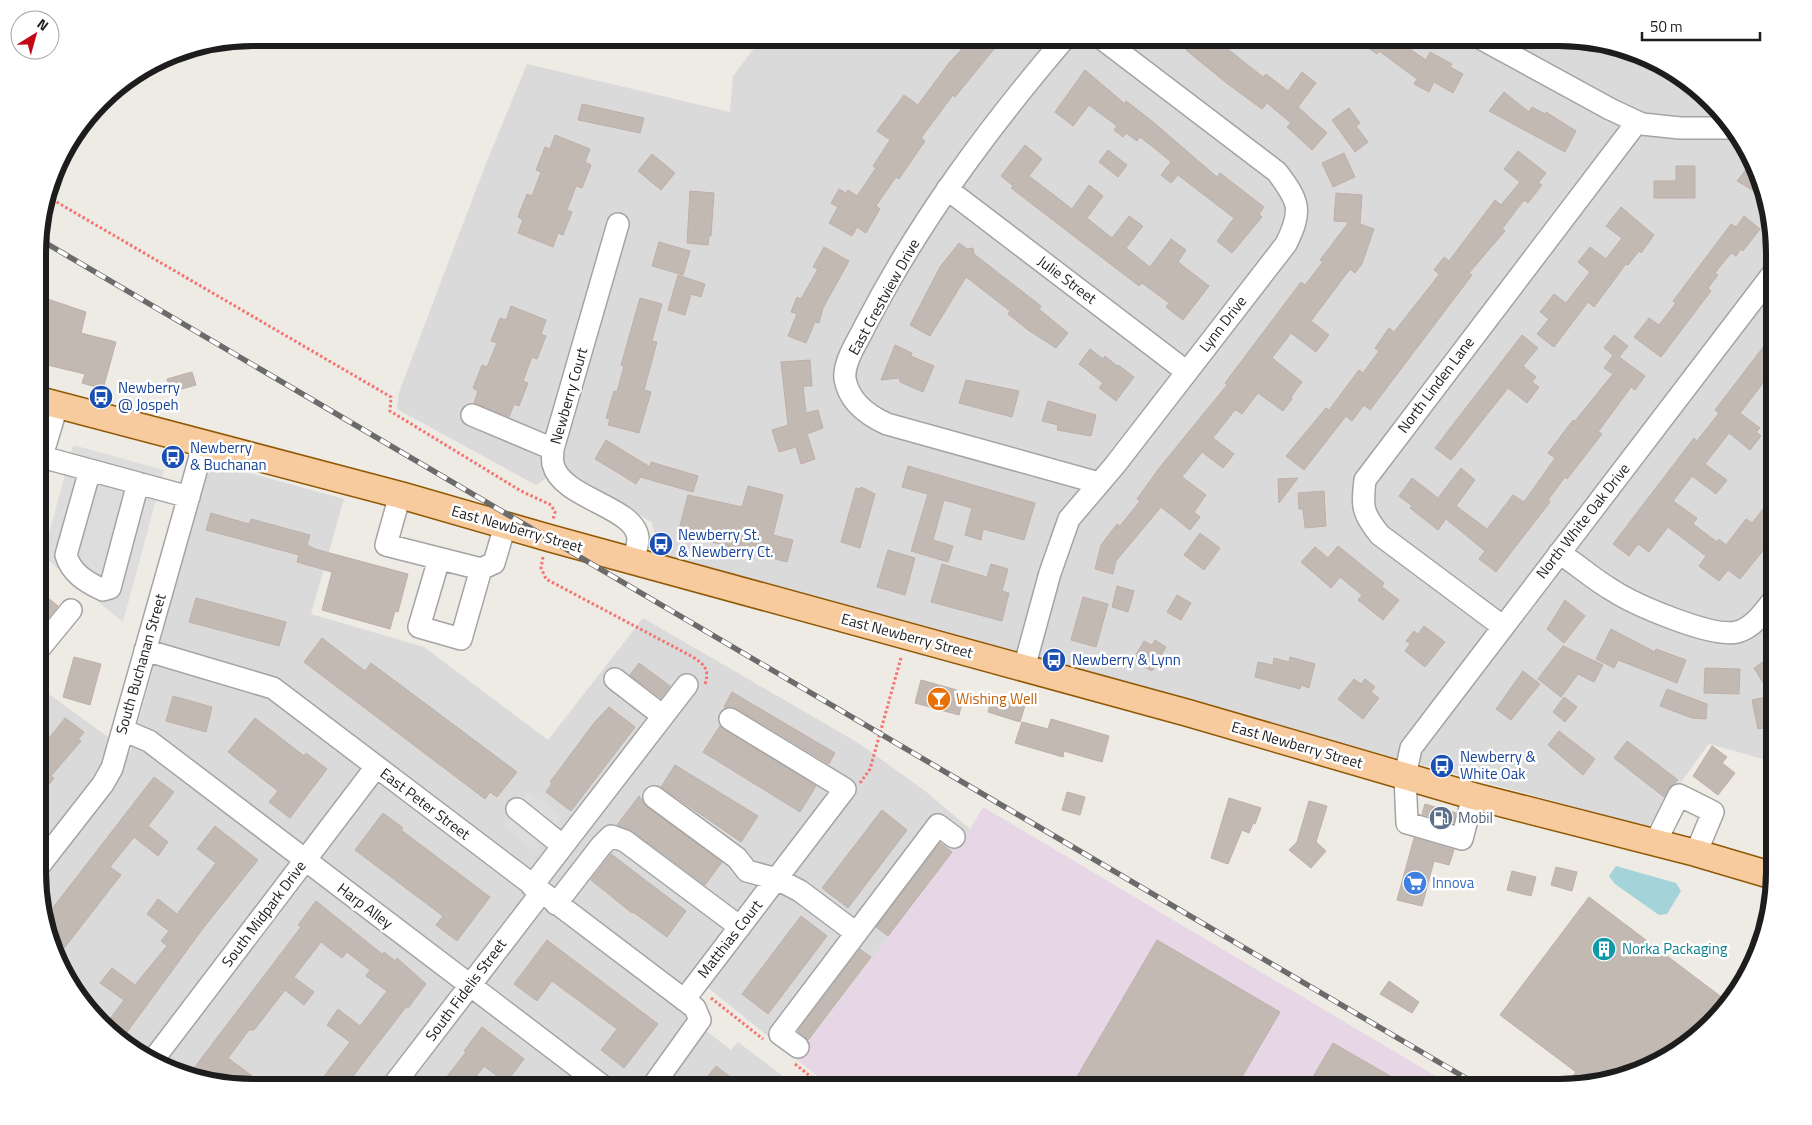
<svg xmlns="http://www.w3.org/2000/svg" width="1812" height="1125" font-family="'Titillium Web',sans-serif">
	<style>
		.residential { fill: #dbdada }
		.industrial { fill: #e7d6e5 }
		.parking { fill: #ddd }
		.water { fill: #a5d3da }
		.building { fill: #c3b9b3; stroke: #bfafa7 }
		.lines { fill: none; stroke-linecap: round; stroke-linejoin: round }
		.minor-casing { stroke: #a4a4a4; stroke-width: 24 }
		.major-casing { stroke: #915805; stroke-width: 29 }
		.path { stroke: #f5726e; stroke-width: 3; stroke-dasharray: 2.5 2.5; stroke-linecap: butt }
		.minor { stroke: #fff; stroke-width: 21 }
		.major { stroke: #f8cb9e; stroke-width: 26 }
		.rail-casing { stroke: #6b6b6b; stroke-width: 5.5 }
		.rail { stroke: #fff; stroke-width: 4; stroke-dasharray: 11; stroke-linecap: butt }
		.labels { text-anchor: middle; stroke-width: 5; stroke-linejoin: round; paint-order: stroke }
		.street-label { font-size: 15px; fill: #1d1d1d; stroke: #fff }
		.transit-label { font-size: 15px; fill: #164399; stroke: #fff; text-anchor: start }
		.food-label { font-size: 15px; fill: #c56008; stroke: #fff; text-anchor: start }
		.service-label { font-size: 15px; fill: #4e5e75; stroke: #fff; text-anchor: start }
		.shop-label { font-size: 15px; fill: #366cbe; stroke: #fff; text-anchor: start }
		.culture-label { font-size: 15px; fill: #0d838f; stroke: #fff; text-anchor: start }
		.rim { fill: none; stroke: #1d1d1d; stroke-width: 6 }
	</style>
	<rect width="100%" height="100%" fill="#eeeae4"/>
	<!-- residential -->
	<path class="residential" d="M762,38H1560L1615,45L1679,74L1746,145L1774,239V762L1709,744L1648,827L667,558L657,553L652,547L654,530L651,522L570,472L565,466L536,485L397,409L399,392L485,166L527,64L730,112L733,76Z
		M215,465L224,466L344,499L311,614L424,647L548,740L643,618L860,744L925,791L970,829L796,1059L690,973L669,1002L731,1050L738,1042L784,1077L776,1087H252L197,1080L133,1051L66,980L39,900V687L130,753L191,529L208,473Z"/>
	<!-- industrial -->
	<path class="industrial" d="M983,807L1454,1087H832L796,1059L970,829Z"/>
	<!-- parking -->
	<path class="parking" d="M73,445L164,470L123,622L43,556Z
		M528,791L562,817L536,851L502,825Z"/>
	<!-- water -->
	<path class="water" d="M1616,866L1676,883L1681,891L1667,914L1659,915L1615,884L1609,876Z"/>
	<!-- building -->
	<path class="building" d="M972,38H1003L955,97L953,95L921,138L925,141L899,179L896,177L876,206L880,209L866,233L857,227L852,236L829,223L838,207L831,203L839,189L846,193L848,190L857,196L876,168L873,166L890,140L877,131L904,95L918,105L949,63Z
		M1175,38H1214L1263,77L1266,74L1288,91L1302,72L1316,83L1298,107L1327,133L1312,150L1287,127L1291,123L1267,103L1262,109L1229,85L1186,50L1188,47Z
		M1354,38H1394L1426,60L1430,52L1452,64L1450,67L1463,74L1453,93L1434,82L1429,92L1414,84L1417,79L1379,51L1377,54Z
		M1085,70L1125,104L1126,101L1152,121L1217,177L1220,173L1264,207L1259,214L1262,217L1232,253L1217,241L1234,218L1178,175L1171,183L1161,175L1171,162L1158,151L1140,137L1137,141L1126,133L1123,137L1114,130L1117,126L1089,105L1073,126L1055,112Z
		M1504,92L1529,112L1532,107L1545,114L1546,112L1576,131L1565,152L1489,111Z
		M582,104L644,118L640,133L578,120Z
		M1349,108L1360,123L1356,126L1368,142L1355,152L1332,120Z
		M555,135L590,149L585,162L591,165L582,188L576,186L567,210L572,212L563,235L558,233L553,247L518,233L523,220L518,217L527,194L532,196L541,172L536,170L545,147L550,149Z
		M1025,145L1042,159L1029,176L1072,209L1089,185L1103,196L1087,218L1112,238L1129,216L1143,226L1126,248L1150,267L1171,239L1186,250L1178,262L1209,286L1183,320L1166,307L1169,303L1142,283L1139,286L1011,188L1013,186L1001,176Z
		M1108,150L1127,165L1118,177L1099,162Z
		M1518,151L1546,173L1538,183L1542,185L1528,203L1524,200L1502,229L1505,231L1469,273L1472,275L1370,410L1364,405L1352,421L1346,416L1304,470L1286,456L1326,408L1329,410L1359,370L1363,373L1379,351L1375,348L1389,328L1394,332L1435,280L1439,274L1434,270L1444,257L1449,261L1495,200L1501,205L1520,182L1504,169Z
		M1344,153L1355,177L1333,187L1322,163Z
		M652,154L675,173L661,190L638,171Z
		M1751,163L1756,180L1761,195L1737,181Z
		M1676,166H1695V198H1654V181H1676Z
		M690,191L714,193L711,236H709L708,245L687,243Z
		M1336,193L1362,195L1360,224L1374,229L1362,264L1355,273L1350,269L1311,321L1329,335L1316,352L1291,333L1272,358L1302,382L1291,397L1292,399L1283,411L1258,393L1242,414L1236,410L1234,411L1213,438L1234,454L1223,468L1202,452L1182,477L1206,495L1194,512L1200,517L1190,530L1161,507L1116,561L1113,574L1095,569L1101,545L1117,524L1120,526L1140,501L1137,499L1160,467L1227,385L1225,383L1301,282L1305,285L1323,262L1320,260L1349,222L1334,221Z
		M1621,207L1654,235L1641,253L1639,251L1628,265L1626,264L1594,307L1588,302L1554,347L1537,334L1549,319L1540,312L1554,294L1566,303L1590,272L1578,262L1590,247L1606,259L1622,238L1606,226Z
		M1744,216L1760,229L1743,251L1741,249L1736,256L1731,253L1715,273L1718,275L1708,288L1711,291L1661,357L1634,337L1649,318L1659,325L1676,303L1673,301L1731,224L1736,227Z
		M659,242L690,251L683,275L652,266Z
		M959,243L967,249L973,248L974,254L1041,306L1039,309L1068,333L1056,348L1028,330L1008,314L1010,311L966,277L930,336L910,325L940,267Z
		M824,247L849,261L823,308L819,323L815,322L806,343L788,336L797,314L791,312L797,297L801,299L818,269L813,267Z
		M678,275L705,284L701,297L691,294L685,315L668,310Z
		M39,296L86,312L81,333L116,342L103,389L82,383L85,374L39,363Z
		M640,298L662,304L652,341L657,342L644,390L651,392L639,433L608,425L610,419L606,418L614,391L617,392L624,366L621,365Z
		M511,306L546,320L541,334L546,336L537,359L532,357L523,381L528,383L519,406L514,404L509,417L474,403L478,391L473,388L482,365L487,367L497,343L491,341L500,318L506,320Z
		M1522,335L1538,348L1523,366L1536,377L1532,382L1539,387L1527,403L1508,388L1451,460L1435,448Z
		M1614,335L1628,346L1619,357L1645,376L1635,390L1631,387L1598,432L1602,434L1567,479L1565,477L1548,500L1550,502L1496,572L1479,559L1485,551L1446,519L1438,530L1410,508L1412,506L1399,496L1412,478L1438,498L1461,468L1475,480L1456,506L1487,529L1513,495L1524,502L1555,458L1548,453L1573,420L1575,421L1613,374L1604,368L1613,355L1604,348Z
		M895,345L912,353L911,356L934,366L923,392L900,382L899,378L881,380Z
		M1764,346L1774,355V383L1767,378L1740,413L1760,428L1756,432L1761,436L1750,450L1729,433L1705,464L1727,480L1716,494L1692,476L1673,501L1697,518L1693,524L1717,542L1719,539L1726,545L1746,519L1752,523L1774,495V537L1740,579L1728,570L1719,581L1699,566L1706,556L1668,527L1649,552L1638,544L1629,556L1613,544L1694,438L1697,441L1719,413L1715,410Z
		M1090,349L1103,359L1105,356L1117,366L1118,365L1134,377L1116,401L1099,388L1103,383L1079,364Z
		M810,360L812,386H803L806,413L818,410L823,428L807,434L815,459L801,464L796,447L779,452L772,430L788,425L781,362Z
		M192,372L196,385L171,392L167,379Z
		M966,380L1019,391L1012,417L959,403Z
		M1048,401L1096,415L1091,436L1057,430L1058,425L1042,421Z
		M606,440L650,467L651,462L698,476L693,492L640,477L636,484L620,474L595,459Z
		M908,466L1035,503L1024,540L983,529L981,540L965,535L972,508L944,500L933,540L953,546L948,562L911,551L928,494L902,487Z
		M1298,478L1279,503L1278,479Z
		M748,486L783,495L773,535L793,540L787,562L678,533L688,495L742,507Z
		M861,487L875,494L860,548L841,542L856,488L860,489Z
		M1324,491L1326,526L1305,528L1303,509H1299L1298,493Z
		M211,513L249,524L251,519L310,535L307,545L315,549L408,574L398,612L395,611L390,629L322,610L332,572L297,562L299,555L206,530Z
		M1200,533L1220,548L1204,570L1184,555Z
		M1338,546L1384,583L1382,587L1399,600L1383,620L1358,600L1362,595L1340,577L1331,588L1301,562L1315,547L1328,558Z
		M888,550L915,558L905,595L877,587Z
		M942,564L987,577L991,564L1008,569L1002,591L1009,593L1002,621L931,602Z
		M1117,586L1134,591L1128,612L1112,607Z
		M39,591L58,606L39,629Z
		M1177,595L1191,603L1181,620L1167,612Z
		M1083,597L1108,604L1096,647L1071,640Z
		M196,598L286,622L279,646L189,622Z
		M1565,600L1585,616L1564,643L1547,629Z
		M1424,626L1445,642L1425,667L1405,651L1410,644L1406,641L1414,631L1418,634Z
		M1611,629L1655,652L1656,649L1686,660L1677,683L1618,660L1614,668L1596,659Z
		M322,638L365,671L371,663L517,772L497,797L490,792L485,799L304,662Z
		M1155,640L1166,647L1152,671L1133,660L1144,641L1152,645Z
		M1563,646L1603,665L1594,682L1578,674L1561,697L1538,679Z
		M1774,655V700L1754,668Z
		M74,657L101,664L90,705L63,697Z
		M1290,657L1315,664L1309,688L1301,685L1300,689L1255,677L1258,662L1273,665L1274,658L1289,662Z
		M639,663L670,686L661,698L630,675Z
		M1705,668L1740,669L1739,694L1704,693Z
		M1523,671L1540,684L1511,720L1496,709Z
		M1354,679L1361,684L1365,679L1375,687L1371,692L1379,698L1363,719L1338,699Z
		M921,680L957,690L956,693L964,695L959,715L915,703Z
		M1667,689L1707,704L1706,719L1692,718L1660,706Z
		M732,692L835,753L829,764L736,708L724,707Z
		M173,696L212,707L206,732L166,721Z
		M1771,696L1774,726L1758,729L1752,700Z
		M992,697L1012,703L1013,699L1026,702L1020,722L988,712Z
		M1564,697L1577,707L1565,722L1553,712Z
		M609,707L635,727L571,811L546,792L552,783L550,782L594,723Z
		M65,718L84,732L78,740L81,741L51,776L54,778L39,797V751Z
		M255,718L304,756L306,753L327,769L290,818L269,802L278,791L228,752Z
		M1051,719L1109,736L1102,762L1064,751L1063,757L1015,743L1022,722L1048,729Z
		M720,726L816,786L800,812L703,752Z
		M1559,731L1595,759L1583,775L1548,745Z
		M1627,741L1678,780L1668,789L1664,797L1614,758Z
		M1712,746L1727,757L1722,763L1735,773L1718,795L1693,776Z
		M675,765L758,816L741,842L661,787Z
		M154,777L174,792L148,826L168,842L158,856L134,837L110,867L121,875L58,956L45,918Z
		M1067,792L1085,797L1080,815L1062,810Z
		M639,796L647,807L722,862L705,885L632,831L617,825Z
		M1229,798L1261,808L1255,824L1253,823L1249,833L1242,830L1228,864L1211,858Z
		M1309,801L1327,806L1316,842L1326,851L1311,868L1289,850L1297,842Z
		M1425,804L1456,813L1453,823L1422,814Z
		M882,810L907,830L848,908L822,888Z
		M383,813L403,828L401,830L490,897L457,941L436,925L443,916L355,850Z
		M215,826L258,860L204,927L122,1039L107,1023L124,1000L100,983L112,968L135,985L167,946L161,941L169,931L147,914L158,899L177,914L216,863L197,849Z
		M1414,838L1454,850L1449,865L1434,861L1422,906L1397,900Z
		M940,843L952,852L888,936L876,927Z
		M611,854L686,911L667,937L633,912L632,913L591,880Z
		M1556,867L1577,872L1572,891L1551,885Z
		M1512,871L1536,877L1531,896L1507,890Z
		M1589,897L1728,1002L1667,1059L1573,1087H1565L1576,1072L1500,1015Z
		M316,901L382,954L384,952L395,961L397,958L426,984L408,1008L406,1007L347,1084L345,1083L341,1087H316L350,1042L327,1025L338,1009L360,1026L387,991L366,976L370,970L347,952L342,958L321,942L294,977L314,992L304,1005L285,990L254,1030H249L228,1058L255,1078L249,1087L234,1085L220,1074L214,1082L197,1080L188,1076L301,927L298,925Z
		M801,916L827,936L768,1014L742,994Z
		M547,940L658,1024L624,1068L601,1050L617,1029L552,981L537,1001L514,984Z
		M1157,940L1280,1012L1236,1087H1071Z
		M860,949L871,957L808,1040L798,1031Z
		M1389,981L1419,1002L1412,1013L1380,994Z
		M482,1027L524,1059L506,1083L484,1066L468,1087H439L466,1052L464,1051Z
		M1333,1043L1409,1087H1307Z
		M716,1066L744,1087H699Z"/>
	<g class="lines">
		<!-- minor casing -->
		<g class="minor-casing">
			<path id="minor" d="M1065,38C989,127 919,221 865,326C858,341 843,362 845,379C849,402 867,415 887,424L1099,483
				M1480,38L1610,109L1642,124L1680,128H1730
				M947,189L1187,372
				M618,224L553,449C553,453 552,459 553,464C561,499 635,506 638,538C638,545 635,554 633,560
				M472,415L553,449
				M42,457L189,497
				M39,466L57,406
				M90,470L66,555C71,573 86,582 103,590L110,588L138,483
				M400,495L386,545L481,569L494,563L505,526
				M1559,553C1577,564 1593,579 1612,590C1635,605 1712,638 1737,632C1753,628 1765,611 1774,599
				M439,559L419,627L461,639L481,569
				M1502,626L1380,535C1362,513 1362,507 1365,480L1637,122
				M39,649L71,610
				M145,650L273,688L695,1008L700,1020L652,1087
				M1024,668L1050,573L1069,519L1115,465L1286,244C1303,210 1299,201 1277,172L1101,38
				M615,679L663,716
				M123,730L149,741L604,1087
				M1473,796L1462,839L1407,823L1405,776L1411,748L1774,272
				M654,797L737,858L747,871L777,879L800,891L856,933
				M517,809L563,846
				M1655,843L1679,795L1713,812L1696,853
				M39,866L103,784L112,768L204,443
				M532,886L687,685
				M556,904L601,846L611,836L625,841L740,927
				M684,1000L845,789L730,719
				M798,1047L780,1034L938,825L954,837
				M153,1060L376,767
				M392,1087L541,893"/>
		</g>
		<!-- major casing -->
		<g class="major-casing">
			<path id="major" d="M39,400L400,495L549,538L1188,713L1473,796L1696,853L1774,876"/>
		</g>
		<!-- path -->
		<path class="path" d="M48,197L391,397L390,411L521,491L551,505L555,512L553,519
			M543,557L541,568L546,579L693,657C704,664 710,670 705,684
			M860,783L870,769L901,658
			M711,998L763,1039
			M795,1064L824,1087"/>
		<!-- minor -->
		<use href="#minor" class="minor"/>
		<!-- major -->
		<use href="#major" class="major"/>
		<!-- rail casing -->
		<g class="rail-casing">
			<path id="rail" d="M39,239L1481,1087"/>
		</g>
		<!-- rail -->
		<use href="#rail" class="rail"/>
	</g>
	<!-- icons -->
	<defs>
		<g id="bus-disc" transform="scale(1.25)"><circle r="9.5" fill="#1a4fb4" stroke="#fff"/><path d="M-5-6H5V4H4V6H2V4H-2V6H-4V4H-5ZM-3.5-4V0h7V-4ZM-3.5 1.2v1.5H-2V1.2ZM2 1.2v1.5H3.5V1.2Z" fill="#fff"/></g>
		<g id="bar-disc" transform="scale(1.25)"><circle r="9.5" fill="#e8710a" stroke="#fff"/><path d="M-6-5H6L.8 .8V4.5H3.5V6h-7V4.5H-.8V.8Z" fill="#fff"/></g>
		<g id="fuel-disc" transform="scale(1.25)"><circle r="9.5" fill="#5c6f8a" stroke="#fff"/><path d="M-5.5-6h7V0h2V4h1.3V-2.5L3-4.5l.8-.8L6-3V5H2.5V1h-1V6h-7ZM-4.2-4.7v3.2H.2V-4.7Z" fill="#fff"/></g>
		<g id="supermarket-disc" transform="scale(1.25)"><circle r="9.5" fill="#3f7fe0" stroke="#fff"/><path d="M-6-5.5h2.5l.6 2H6L4.5 2H-2.5L-4.4-4H-6ZM-1.5 3.2a1.3 1.3 0 1 0 .1 0ZM3 3.2a1.3 1.3 0 1 0 .1 0Z" fill="#fff"/></g>
		<g id="building-disc" transform="scale(1.25)"><circle r="9.5" fill="#0f9aa8" stroke="#fff"/><path d="M-4-6H4V6H1V3H-1V6H-4ZM-2.5-4.3h1.7v1.8h-1.7ZM.8-4.3h1.7v1.8H.8ZM-2.5-1h1.7V.8h-1.7ZM.8-1h1.7V.8H.8Z" fill="#fff"/></g>
	</defs>
	<g fill-rule="evenodd">
		<use href="#bus-disc" x="101" y="397"/>
		<use href="#bus-disc" x="173" y="457"/>
		<use href="#bus-disc" x="661" y="544"/>
		<use href="#bus-disc" x="1054" y="660"/>
		<use href="#bar-disc" x="939" y="699"/>
		<use href="#bus-disc" x="1442" y="766"/>
		<use href="#fuel-disc" x="1441" y="818"/>
		<use href="#supermarket-disc" x="1415" y="883"/>
		<use href="#building-disc" x="1604" y="949"/>
	</g>
	<g class="labels">
		<!-- street labels -->
		<g class="street-label">
			<text transform="translate(1067 280) rotate(37)" y="5">Julie Street</text>
			<text transform="translate(884 297) rotate(-61)" y="5">East Crestview Drive</text>
			<text transform="translate(1223 324) rotate(-52)" y="5">Lynn Drive</text>
			<text transform="translate(1436 385) rotate(-53)" y="5">North Linden Lane</text>
			<text transform="translate(569 396) rotate(-74)" y="5">Newberry Court</text>
			<text transform="translate(1583 521) rotate(-52)" y="5">North White Oak Drive</text>
			<text transform="translate(517 529) rotate(16)" y="5">East Newberry Street</text>
			<text transform="translate(907 636) rotate(15)" y="5">East Newberry Street</text>
			<text transform="translate(141 664) rotate(-74)" y="5">South Buchanan Street</text>
			<text transform="translate(1297 745) rotate(16)" y="5">East Newberry Street</text>
			<text transform="translate(425 804) rotate(37)" y="5">East Peter Street</text>
			<text transform="translate(365 906) rotate(37)" y="5">Harp Alley</text>
			<text transform="translate(264 914) rotate(-53)" y="5">South Midpark Drive</text>
			<text transform="translate(730 939) rotate(-52)" y="5">Matthias Court</text>
			<text transform="translate(466 990) rotate(-53)" y="5">South Fidelis Street</text>
		</g>
		<!-- transit labels -->
		<g class="transit-label">
			<text x="118" y="393">Newberry<tspan x="118" dy="17">@ Jospeh</tspan></text>
			<text x="190" y="453">Newberry<tspan x="190" dy="17">&amp; Buchanan</tspan></text>
			<text x="678" y="540">Newberry St.<tspan x="678" dy="17">&amp; Newberry Ct.</tspan></text>
			<text x="1072" y="665">Newberry &amp; Lynn</text>
			<text x="1460" y="762">Newberry &amp;<tspan x="1460" dy="17">White Oak</tspan></text>
		</g>
		<!-- food labels -->
		<g class="food-label">
			<text x="956" y="704">Wishing Well</text>
		</g>
		<!-- service labels -->
		<g class="service-label">
			<text x="1458" y="823">Mobil</text>
		</g>
		<!-- shop labels -->
		<g class="shop-label">
			<text x="1432" y="888">Innova</text>
		</g>
		<!-- culture labels -->
		<g class="culture-label">
			<text x="1622" y="954">Norka Packaging</text>
		</g>
	</g>
	<!-- crop -->
	<path d="M0 0H1812V1125H0ZM253 46H1559A207 207 0 0 1 1766 253V872A207 207 0 0 1 1559 1079H253A207 207 0 0 1 46 872V253A207 207 0 0 1 253 46Z" fill="#fff" fill-rule="evenodd"/>
	<path class="rim" d="M253 46H1559A207 207 0 0 1 1766 253V872A207 207 0 0 1 1559 1079H253A207 207 0 0 1 46 872V253A207 207 0 0 1 253 46Z"/>
	<!-- north arrow -->
	<g transform="translate(35 35) rotate(37)"><circle r="24" fill="#ffffff" stroke="#a5a5a5"/>
	<path d="M0-4L9 19L0 12L-9 19Z" fill="#c40716"/>
	<text y="-8" font-size="14" font-weight="bold" text-anchor="middle" fill="#1d1d1d">N</text>
	</g>
	<!-- scale -->
	<path d="M1642 32v8h118v-8" fill="none" stroke="#1d1d1d" stroke-width="2.5"/>
	<text x="1650" y="32" font-size="15" fill="#1d1d1d" stroke="#ffffff" stroke-width="4" paint-order="stroke">50 m</text>
</svg>
